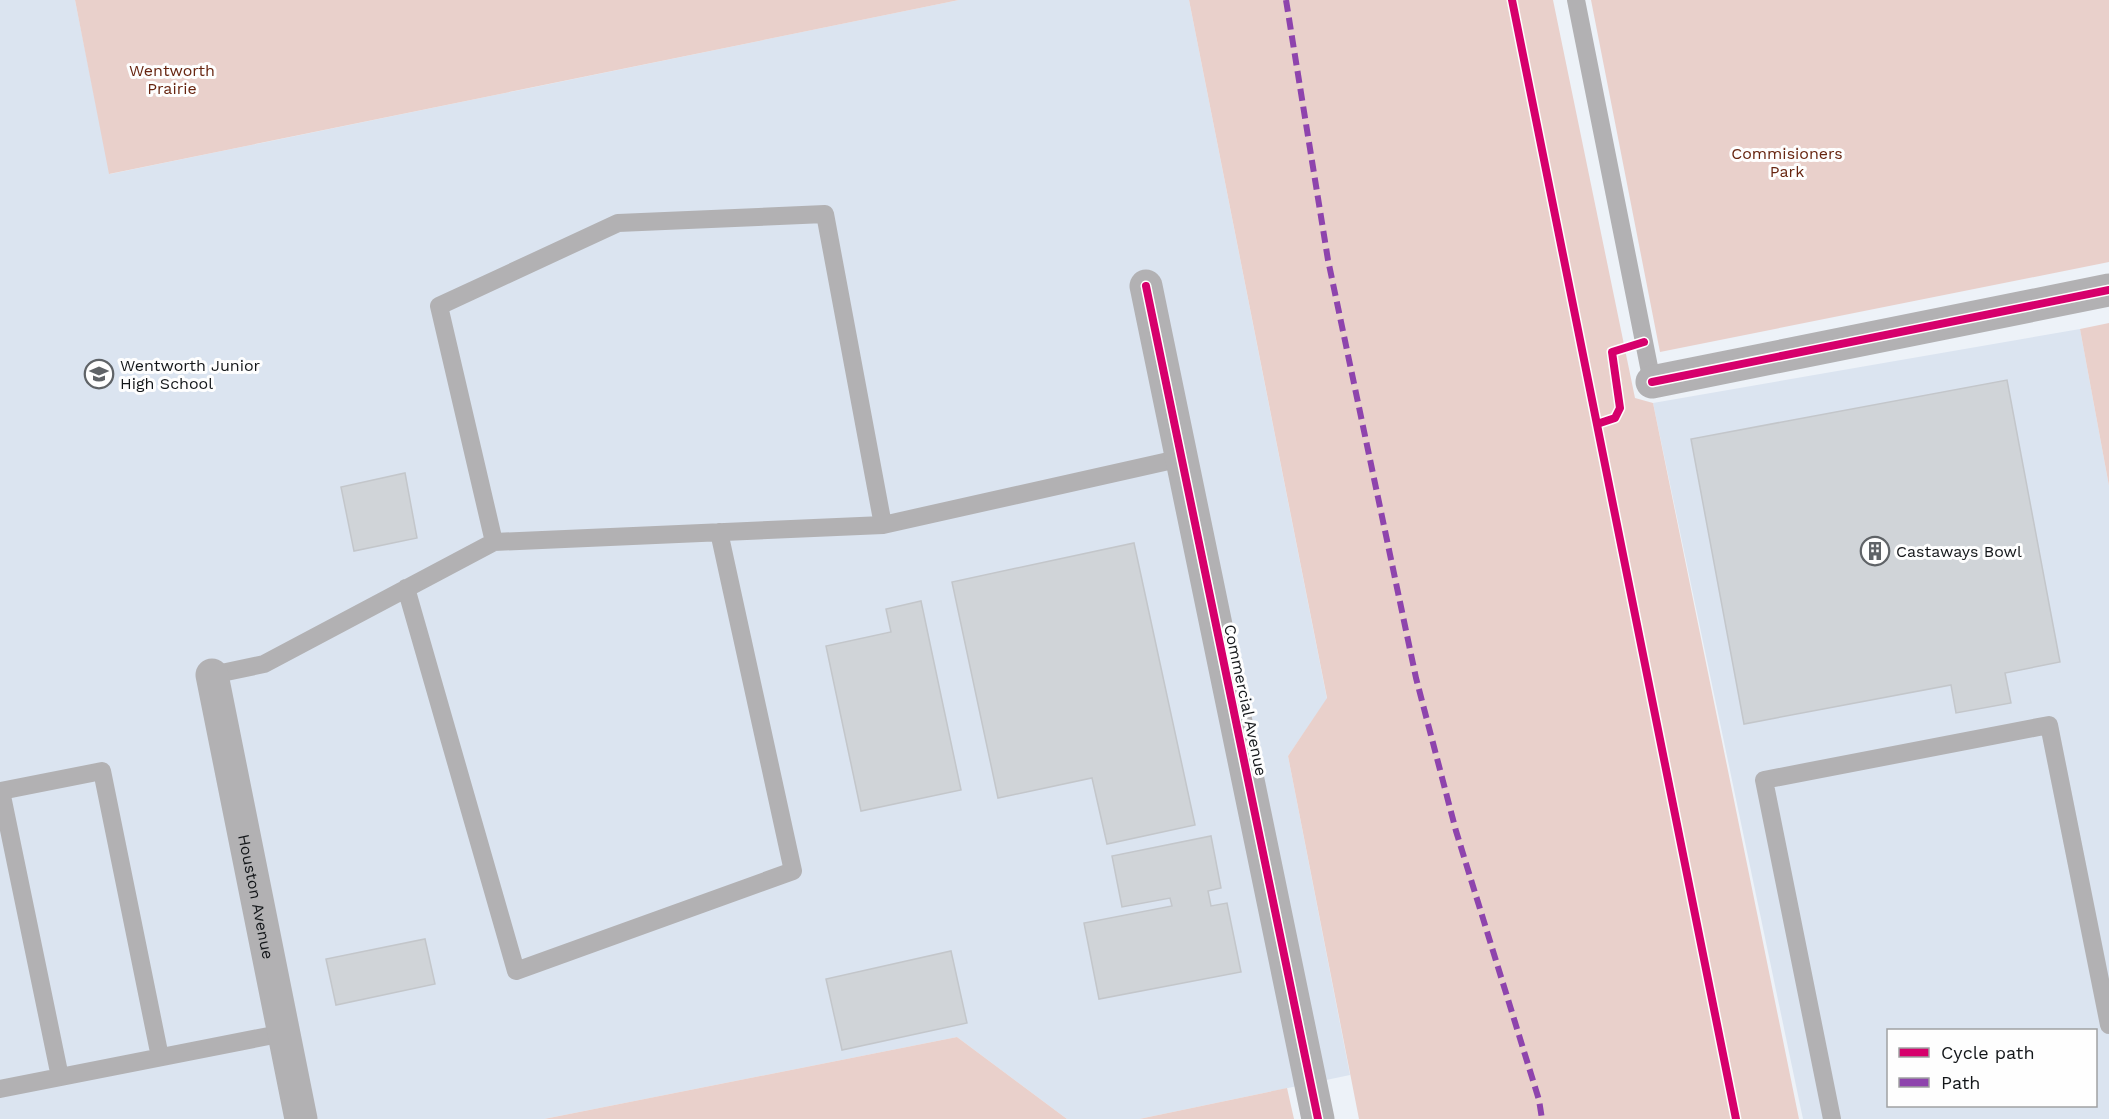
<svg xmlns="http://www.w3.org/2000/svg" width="2109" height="1119" font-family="'Work Sans',sans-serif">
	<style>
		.built { fill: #dbe4f0; fill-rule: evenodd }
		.green { fill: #e9d0cb }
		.building { fill: #d0d4d8; stroke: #c3c6ca; stroke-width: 1.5 }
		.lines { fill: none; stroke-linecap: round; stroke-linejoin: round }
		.service { stroke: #b2b1b3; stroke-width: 18 }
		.minor { stroke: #b2b1b3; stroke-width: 33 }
		.quiet { stroke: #8e44ad; stroke-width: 6; stroke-dasharray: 12 6; stroke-linecap: butt }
		.cycleway-casing { stroke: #fefefe; stroke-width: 11 }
		.cycleway { stroke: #d6006c; stroke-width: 8 }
		.labels { text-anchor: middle; stroke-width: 6; stroke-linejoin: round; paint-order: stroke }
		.park-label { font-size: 16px; fill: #672510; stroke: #fefefe }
		.poi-label { font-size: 16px; fill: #131619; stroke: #fefefe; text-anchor: start }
		.street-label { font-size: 16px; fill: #131619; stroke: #fefefe }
	</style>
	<rect width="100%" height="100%" fill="#edf2f8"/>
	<!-- built -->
	<path class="built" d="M0,0H75L110,174L959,0H1189L1327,699L1288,756L1350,1075L1139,1119H1067L957,1037L544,1119H0Z
		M2080,329L2109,486V1119H1803L1653,403ZM1888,1030H2096V1106H1888Z"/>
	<!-- green -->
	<path class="green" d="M75,0H959L109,174Z
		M1189,0H1553L1635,398L1653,403L1799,1119H1359L1288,756L1327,698Z
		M1591,0H2109V262L1660,352Z
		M2109,323V486L2080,329Z
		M957,1037L1067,1119H544Z
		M1287,1088L1294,1119H1139Z"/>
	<!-- building -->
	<path class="building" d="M2007,380L2060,662L2005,673L2011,703L1956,713L1951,685L1744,724L1691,439Z
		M405,473L417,538L354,551L341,487Z
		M1134,543L1195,825L1107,844L1092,778L998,798L952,582Z
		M921,601L961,790L861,811L826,646L891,632L886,609Z
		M1211,836L1221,888L1208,891L1211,906L1227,903L1241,972L1099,999L1084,923L1172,906L1170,898L1122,907L1112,856Z
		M425,939L435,984L336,1005L326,959Z
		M951,951L967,1023L842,1050L826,979Z"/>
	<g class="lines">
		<!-- service -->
		<path class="service" d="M1576,0L1652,382
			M494,542L439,306L618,223L825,214L883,525
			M406,588L516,971L793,871L719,532
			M212,675L264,664L494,542L883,525L1182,458
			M60,1077L1,791L102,771L160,1057
			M0,1089L284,1033
			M1832,1119L1764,780L2049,725L2109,1025"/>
		<!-- minor -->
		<g class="minor">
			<path d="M1146,286L1318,1119"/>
			<path d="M1652,382L2109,290"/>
			<path id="s1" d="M212,675L301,1119"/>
		</g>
		<!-- quiet -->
		<path class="quiet" d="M1286,0L1328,260L1416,678L1456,831L1539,1100L1542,1119"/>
		<!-- cycleway casing -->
		<g class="cycleway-casing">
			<path id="cycleway" d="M1512,0L1736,1119
				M1146,286L1318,1119
				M1652,382L2109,290
				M1597,424L1615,418L1620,408L1612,352L1644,342"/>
		</g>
		<!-- cycleway -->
		<use href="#cycleway" class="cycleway"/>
	</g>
	<!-- icons -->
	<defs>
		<g id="school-ring" transform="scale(1.5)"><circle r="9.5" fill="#fefefe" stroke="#5f6367" stroke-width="1.5"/><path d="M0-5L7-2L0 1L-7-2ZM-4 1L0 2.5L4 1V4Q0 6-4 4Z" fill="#5f6367"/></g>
		<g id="building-ring" transform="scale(1.5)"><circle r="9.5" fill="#fefefe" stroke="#5f6367" stroke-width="1.5"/><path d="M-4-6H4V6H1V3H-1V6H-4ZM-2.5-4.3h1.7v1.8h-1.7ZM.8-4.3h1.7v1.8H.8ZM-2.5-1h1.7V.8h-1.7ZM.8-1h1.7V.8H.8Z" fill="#5f6367"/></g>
	</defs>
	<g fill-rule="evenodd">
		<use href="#school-ring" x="99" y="374"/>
		<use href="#building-ring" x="1875" y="551"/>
	</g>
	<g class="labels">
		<!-- park labels -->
		<g class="park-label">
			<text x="172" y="76">Wentworth<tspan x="172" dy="18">Prairie</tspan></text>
			<text x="1787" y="159">Commisioners<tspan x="1787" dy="18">Park</tspan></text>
		</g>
		<!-- poi labels -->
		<g class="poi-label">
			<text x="120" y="371">Wentworth Junior<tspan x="120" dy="18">High School</tspan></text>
			<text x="1896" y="557">Castaways Bowl</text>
		</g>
		<!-- street labels -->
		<g class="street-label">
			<text transform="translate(1246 700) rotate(78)" y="6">Commercial Avenue</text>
			<text dy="6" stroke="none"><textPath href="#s1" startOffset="226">Houston Avenue</textPath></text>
		</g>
	</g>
	<!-- legend -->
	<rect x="1887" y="1029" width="210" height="78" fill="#fefefe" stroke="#a0a1a2" stroke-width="1.5"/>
	<rect x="1899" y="1048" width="30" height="9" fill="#d6006c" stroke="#a0a1a2" stroke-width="1.5"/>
	<text x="1941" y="1059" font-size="18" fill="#131619">Cycle path</text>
	<rect x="1899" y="1078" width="30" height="9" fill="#8e44ad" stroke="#a0a1a2" stroke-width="1.5"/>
	<text x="1941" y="1089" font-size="18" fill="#131619">Path</text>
</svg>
